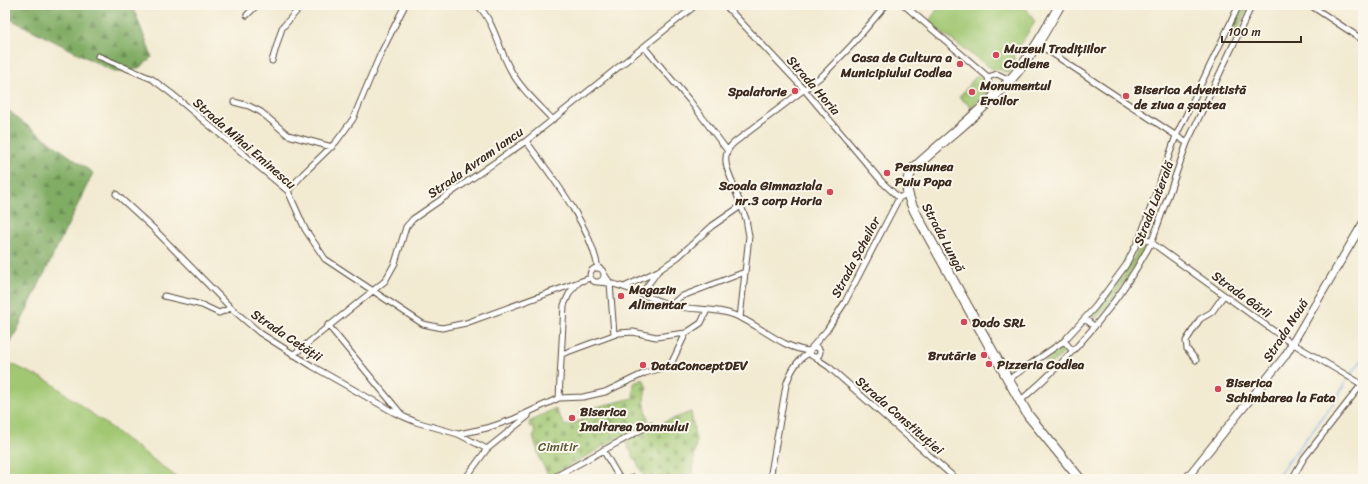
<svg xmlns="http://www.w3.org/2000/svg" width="1368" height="484" font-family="Sriracha,sans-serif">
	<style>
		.grass { fill: #a1c772; stroke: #6e7848 }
		.forest { fill: url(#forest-firs); stroke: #5e6b41 }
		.cemetery { fill: url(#cemetery-stones); stroke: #6e7848 }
		.park { fill: url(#park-crowns); stroke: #6e7848 }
		.garden { fill: url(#garden-dots); stroke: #6e7848 }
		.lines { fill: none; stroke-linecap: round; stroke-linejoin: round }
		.stream { stroke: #78abe4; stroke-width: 1.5 }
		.street-casing { stroke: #564739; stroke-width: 7 }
		.secondary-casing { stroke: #564739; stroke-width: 9 }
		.highway-casing { stroke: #564739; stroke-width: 11 }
		.street { stroke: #fff; stroke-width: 5 }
		.secondary { stroke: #fff; stroke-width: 7 }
		.highway { stroke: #fff; stroke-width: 9 }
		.poi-dot { fill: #d1495b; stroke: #fbf7ec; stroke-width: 1.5 }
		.labels { text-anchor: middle; stroke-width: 4; stroke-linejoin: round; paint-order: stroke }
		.poi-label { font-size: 13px; font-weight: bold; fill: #3b2a1e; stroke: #fbf7ec; text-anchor: start }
		.street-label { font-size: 13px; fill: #3b2a1e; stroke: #fbf7ec }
		.park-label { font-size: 13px; fill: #5a5937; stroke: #fbf7ec }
	</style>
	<defs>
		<pattern id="forest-firs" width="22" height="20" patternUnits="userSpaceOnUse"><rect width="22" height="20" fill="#80ac64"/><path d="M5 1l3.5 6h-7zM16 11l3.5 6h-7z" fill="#6a8c52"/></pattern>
		<pattern id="cemetery-stones" width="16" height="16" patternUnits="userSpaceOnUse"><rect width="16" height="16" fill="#a1c772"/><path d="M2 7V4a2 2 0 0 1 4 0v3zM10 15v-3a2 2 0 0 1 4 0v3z" fill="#84a25d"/></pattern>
		<pattern id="park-crowns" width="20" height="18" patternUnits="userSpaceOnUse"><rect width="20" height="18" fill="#a1c772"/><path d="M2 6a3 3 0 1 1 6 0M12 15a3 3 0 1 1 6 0" fill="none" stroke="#84a25d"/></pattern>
		<pattern id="garden-dots" width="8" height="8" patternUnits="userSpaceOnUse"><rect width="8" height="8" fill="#a1c772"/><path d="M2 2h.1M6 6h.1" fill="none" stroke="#84a25d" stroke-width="1.8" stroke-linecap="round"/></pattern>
	</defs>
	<rect width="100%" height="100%" fill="#fbf7ec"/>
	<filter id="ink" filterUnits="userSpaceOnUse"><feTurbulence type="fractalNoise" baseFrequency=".025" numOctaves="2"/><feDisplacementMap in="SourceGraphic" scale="8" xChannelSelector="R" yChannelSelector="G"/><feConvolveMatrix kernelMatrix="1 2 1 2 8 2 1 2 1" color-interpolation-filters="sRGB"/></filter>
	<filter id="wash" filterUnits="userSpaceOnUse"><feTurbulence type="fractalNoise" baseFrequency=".012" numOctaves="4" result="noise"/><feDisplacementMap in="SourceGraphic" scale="16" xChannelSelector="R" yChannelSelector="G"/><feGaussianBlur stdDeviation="0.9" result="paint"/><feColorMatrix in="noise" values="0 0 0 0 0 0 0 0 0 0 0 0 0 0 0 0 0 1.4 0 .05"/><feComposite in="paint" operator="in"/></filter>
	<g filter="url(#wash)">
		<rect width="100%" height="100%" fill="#f2ead1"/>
		<!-- grass -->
		<path class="grass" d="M940,5H1024L1035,22L1014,54V64L1008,73L999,69H992L928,23Z
			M5,361L50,382L179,479H5Z"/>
		<!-- forest -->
		<path class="forest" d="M5,5H132L152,57C139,70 133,72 115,72L10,19H5Z
			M5,107L21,121L93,173L5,355Z"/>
		<!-- cemetery -->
		<path class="cemetery" d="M643,379L647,388C641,398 647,413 649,423L622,436L549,477L540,459L533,436L535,433L533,426L530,427L529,422L555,408L565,426L583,420L580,411L633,398L634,383Z
			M691,412L696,442L692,475L689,479H646L624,440L651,427Z"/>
		<!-- park -->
		<path class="park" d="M977,75L984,80L987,93L971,107L959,97Z"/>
		<!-- garden -->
		<path class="garden" d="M1244,5H1249L1233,39L1228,37Z
			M1144,241H1146V244C1138,260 1108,313 1094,319L1092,317L1120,280Z
			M1063,346L1067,349V351L1047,367L1045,361Z"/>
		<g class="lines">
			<!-- stream -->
			<path class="stream" d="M1350,375L1363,359
				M1275,479L1335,401L1348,378"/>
		</g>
	</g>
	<g filter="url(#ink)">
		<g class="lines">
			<!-- street casing -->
			<g class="street-casing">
				<path id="street" d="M478,5C495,24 498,47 510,69C520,88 538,104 552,119
					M725,5L802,87L882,182L899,198
					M904,5L988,77
					M1310,5L1363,40
					M247,15L257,5
					M1038,44L1187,143
					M644,47L690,101L727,150
					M98,56L152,79L172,94L288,191L305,229L325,259L423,324L442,328L466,323L590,278
					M272,61L282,28L302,5
					M988,77L997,74L1010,80
					M988,77L989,86L995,95
					M234,102L249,106L261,112L288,135L332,147
					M526,141C552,177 590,224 598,268
					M288,191L303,174L336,142L353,119L380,55L405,5
					M116,194L153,228L231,308L260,333L312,366L395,413L416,422L458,434L487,449
					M1141,235L1285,339L1363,385
					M590 275a7 7 0 1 1 14 0a7 7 0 1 1-14 0Z
					M604,274L610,283L614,334
					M598,282C624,283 646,298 671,305C691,311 713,307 734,315C759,324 782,349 810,351
					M624,287L658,271
					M642,293L658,271L678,257L712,226L741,206
					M164,296L202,305L219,313L231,308
					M671,305L680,297L745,272
					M740,318L749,236L746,219L727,168C724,157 726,149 735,142L823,75L851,46L886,5
					M1085,319L1094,326
					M328,325L402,415
					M1064,341L1072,350
					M810 352a5 5 0 1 1 10 0a5 5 0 1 1-10 0Z
					M812,347L827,330L845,302L899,198L908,193
					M562,354L619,333L633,332L656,337L686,333
					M293,355L385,281L395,263L406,227L413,219L526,141L696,5
					M814,357L829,367L956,479
					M1196,360L1187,349L1186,341L1200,319L1212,312L1224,295
					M1009,379L1064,341L1095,307L1126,265L1141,235L1176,136L1239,5
					M559,398L564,305L570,292L579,282
					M1020,401C1072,357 1120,302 1152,241L1187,143L1252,5
					M459,434L487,428L514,419L559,398L583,397L605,392L645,373L670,366L686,333L701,323L707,310
					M603,450L620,479
					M465,479L487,449L528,416
					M551,479L650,425
					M631,479L633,478
					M770,479L786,385C790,373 797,358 810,353
					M1292,479L1304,458L1362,384"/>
			</g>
			<!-- secondary casing -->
			<g class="secondary-casing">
				<path id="secondary" d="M1186,479L1285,356L1363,223"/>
			</g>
			<!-- highway casing -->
			<g class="highway-casing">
				<path id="highway" d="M1060,5C1045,31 1031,57 1011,79C982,112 946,138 914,168C899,186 912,206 921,223L1028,415L1080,479"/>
			</g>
			<!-- street -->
			<use href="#street" class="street"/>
			<!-- secondary -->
			<use href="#secondary" class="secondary"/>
			<!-- highway -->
			<use href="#highway" class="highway"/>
		</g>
	</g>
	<!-- markers -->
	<g class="poi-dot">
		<circle cx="996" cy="55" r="4"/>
		<circle cx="960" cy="64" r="4"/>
		<circle cx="795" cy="91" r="4"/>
		<circle cx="972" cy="92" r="4"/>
		<circle cx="1126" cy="96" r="4"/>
		<circle cx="887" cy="173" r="4"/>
		<circle cx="830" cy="192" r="4"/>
		<circle cx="621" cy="296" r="4"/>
		<circle cx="964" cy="322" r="4"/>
		<circle cx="984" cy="355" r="4"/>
		<circle cx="989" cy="364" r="4"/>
		<circle cx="643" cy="365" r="4"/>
		<circle cx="1218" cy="389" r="4"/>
		<circle cx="572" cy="418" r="4"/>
	</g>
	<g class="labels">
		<!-- poi labels -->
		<g class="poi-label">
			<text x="1004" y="53">Muzeul Tradițiilor<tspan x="1004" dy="15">Codlene</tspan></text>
			<text x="952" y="62" text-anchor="end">Casa de Cultura a<tspan x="952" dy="15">Municipiului Codlea</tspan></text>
			<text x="980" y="90">Monumentul<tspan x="980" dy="15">Eroilor</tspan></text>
			<text x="1134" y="94">Biserica Adventistă<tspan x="1134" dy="15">de ziua a șaptea</tspan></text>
			<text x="787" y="96" text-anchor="end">Spalatorie</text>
			<text x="895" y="171">Pensiunea<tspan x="895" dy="15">Puiu Popa</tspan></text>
			<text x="822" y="190" text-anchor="end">Scoala Gimnaziala<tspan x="822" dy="15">nr.3 corp Horia</tspan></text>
			<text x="629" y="294">Magazin<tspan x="629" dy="15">Alimentar</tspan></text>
			<text x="972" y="327">Dodo SRL</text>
			<text x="976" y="360" text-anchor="end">Brutărie</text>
			<text x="997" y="369">Pizzeria Codlea</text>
			<text x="651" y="370">DataConceptDEV</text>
			<text x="1226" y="387">Biserica<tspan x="1226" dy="15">Schimbarea la Fata</tspan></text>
			<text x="580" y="416">Biserica<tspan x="580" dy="15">Inaltarea Domnului</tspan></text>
		</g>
		<!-- street labels -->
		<g class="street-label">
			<text transform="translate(814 85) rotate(49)" y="5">Strada Horia</text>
			<text transform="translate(245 143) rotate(41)" y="5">Strada Mihai Eminescu</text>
			<text transform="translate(475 162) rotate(-35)" y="5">Strada Avram Iancu</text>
			<text transform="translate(1153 203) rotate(-69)" y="5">Strada Laterală</text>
			<text transform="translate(944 237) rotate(62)" y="5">Strada Lungă</text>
			<text transform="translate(855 257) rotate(-62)" y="5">Strada Șcheilor</text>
			<text transform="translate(1242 294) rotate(36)" y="5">Strada Gării</text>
			<text transform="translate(1285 330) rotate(-57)" y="5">Strada Nouă</text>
			<text transform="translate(287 335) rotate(34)" y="5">Strada Cetății</text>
			<text transform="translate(900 415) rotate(41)" y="5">Strada Constituției</text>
		</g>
		<!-- park labels -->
		<g class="park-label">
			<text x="558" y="451">Cimitir</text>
		</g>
	</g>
	<!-- margin -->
	<rect width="1368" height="484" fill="none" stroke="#fbf7ec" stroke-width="20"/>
	<!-- scale -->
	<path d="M1222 36v6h79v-6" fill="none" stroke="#3b2a1e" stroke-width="2"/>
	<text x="1228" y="36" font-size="12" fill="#3b2a1e" stroke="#fbf7ec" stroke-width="3" paint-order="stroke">100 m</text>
</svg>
